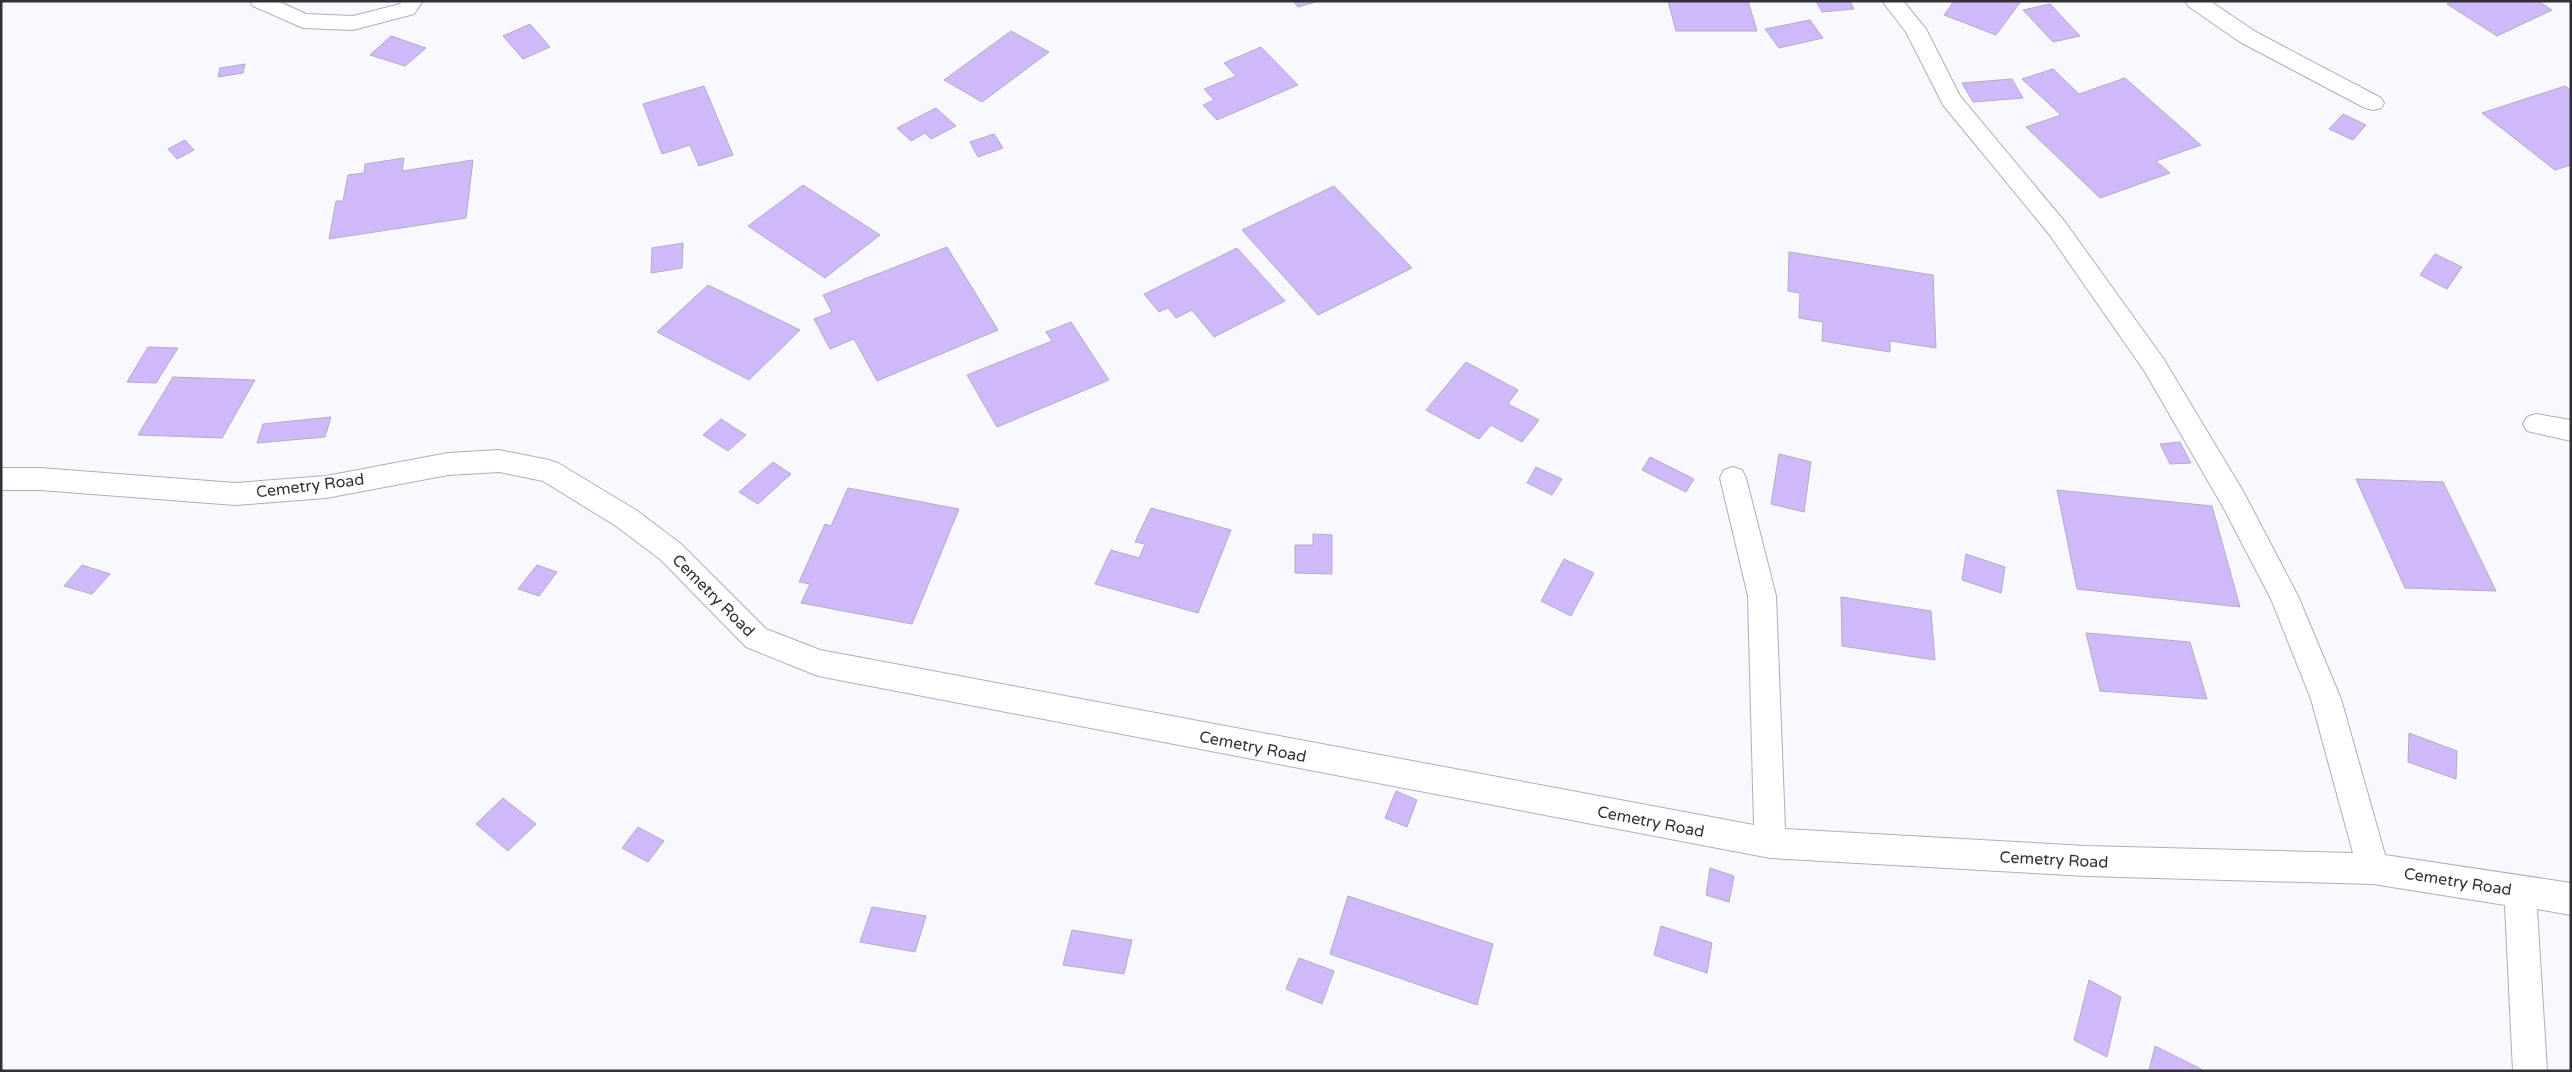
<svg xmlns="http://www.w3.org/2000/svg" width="2572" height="1072" font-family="'Varela Round',sans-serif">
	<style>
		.building { fill: #d0b9fb; stroke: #b2adbd }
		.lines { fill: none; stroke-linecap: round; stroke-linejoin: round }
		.minor-casing { stroke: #b1acbd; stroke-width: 2 }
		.minor { fill: #fff; fill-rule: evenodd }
		.labels { text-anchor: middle; stroke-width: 4; stroke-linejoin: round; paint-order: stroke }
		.street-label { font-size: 16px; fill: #323037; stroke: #fff }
	</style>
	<rect width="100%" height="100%" fill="#faf8ff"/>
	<!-- building -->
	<path class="building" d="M1293,1H1319L1298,7Z
		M1668,1H1748L1757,31H1676Z
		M1816,1H1850L1854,9L1822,12Z
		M1954,1H2021L1996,35L1944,15Z
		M2453,1H2538L2552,10L2497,36L2447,4Z
		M2050,4L2080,36L2053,42L2023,10Z
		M1810,20L1823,38L1779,48L1765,29Z
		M530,24L550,47L523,59L503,36Z
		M1011,31L1049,52L982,102L944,80Z
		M391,36L426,48L405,66L370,55Z
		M1261,47L1298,85L1217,120L1203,105L1214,100L1204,89L1236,76L1224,63Z
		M245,64L243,73L218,77L220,68Z
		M2053,69L2079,94L2125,78L2201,145L2156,161L2170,173L2100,198L2026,127L2061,115L2022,79Z
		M2012,79L2023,98L1973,102L1962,83Z
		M704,86L733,155L699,166L690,145L662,154L643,104Z
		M2565,86L2571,90V165L2555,170L2482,113Z
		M936,108L956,126L931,139L925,133L911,141L897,128Z
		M2343,114L2366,125L2353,140L2329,129Z
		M994,134L1003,148L978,157L970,142Z
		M185,140L194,150L177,159L168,149Z
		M404,158L402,171L473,160L466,218L329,239L336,201H343L348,175L364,173L365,164Z
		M803,185L880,235L825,278L748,226Z
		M1334,186L1412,268L1318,315L1242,230Z
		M683,243L682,268L651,273L652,248Z
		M947,247L998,330L877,381L854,339L830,349L814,319L832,312L823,295Z
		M1237,248L1285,301L1214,337L1192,310L1176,318L1168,308L1159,312L1144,294Z
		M1789,252L1933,275L1936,348L1890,341V352L1822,341L1823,322L1799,318L1800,293L1788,291Z
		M2435,254L2462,267L2447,289L2420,275Z
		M708,285L800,330L749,380L657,332Z
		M1071,322L1109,380L997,427L967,375L1052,341L1046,332Z
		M148,347L178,348L156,383L127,382Z
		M1466,362L1518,390L1508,404L1539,420L1522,442L1491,425L1479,439L1426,410Z
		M173,377L255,380L222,438L138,435Z
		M331,417L325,437L257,443L263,424Z
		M721,419L746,435L728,451L703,435Z
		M2180,442L2191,463L2170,464L2160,444Z
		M1779,454L1811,462L1804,512L1771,504Z
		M1650,457L1694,479L1686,492L1642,470Z
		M773,462L791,474L758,504L739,492Z
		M1536,467L1562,479L1552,495L1527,483Z
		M2356,479L2443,482L2496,591L2405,588Z
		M848,488L959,509L912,624L801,603L810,584L799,582L825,524L831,526Z
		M2057,490L2212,506L2240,607L2077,589Z
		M1151,508L1231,530L1198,613L1095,584L1111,550L1139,558L1145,544L1135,542Z
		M1313,534L1332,535V574L1295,573V545H1313Z
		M1966,554L2005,567L2001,593L1962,580Z
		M1564,559L1594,573L1571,616L1541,601Z
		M82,565L110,574L92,594L64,586Z
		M537,565L557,572L539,596L518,589Z
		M1841,597L1931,611L1935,660L1842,646Z
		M2086,633L2190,642L2207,699L2100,691Z
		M2409,733L2457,751L2456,779L2408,762Z
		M1396,791L1417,800L1407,827L1385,818Z
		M503,798L536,824L508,851L476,824Z
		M638,827L664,841L648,862L622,848Z
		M1710,868L1734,876L1729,902L1706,895Z
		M1348,896L1493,944L1477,1005L1330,954Z
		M872,907L926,916L915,952L860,942Z
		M1661,926L1712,943L1707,973L1654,955Z
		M1072,930L1132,940L1124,974L1063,965Z
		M1299,958L1334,971L1322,1004L1286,989Z
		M2089,980L2121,997L2107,1057L2074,1040Z
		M2155,1046L2201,1069V1071H2149Z"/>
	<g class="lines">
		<!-- minor casing -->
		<g class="minor-casing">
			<path id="minor" d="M250,1H278L306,14L353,16L400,4L402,1H423L414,14L353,30L303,28L253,6Z
				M1882,1H1903L1926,29L1960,96L2065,222L2163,358L2243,491L2298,596L2341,699L2385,855L2571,883V915L2537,909L2547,1071H2513L2505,905L2373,884L2086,876L1770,858L818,676L746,647L661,560L616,526L543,481L499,472L448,475L326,498L235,505L40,490H1V468H40L235,483L326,476L448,453L499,450L549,460L558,463L636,510L681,544L766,629L820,650L1754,825L1748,596L1720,478L1724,470L1733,467L1742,470L1746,478L1776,596L1785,829L2086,846L2353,853L2311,699L2271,599L2223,507L2145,372L2049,234L1943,105L1906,32Z
				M2185,1H2210L2256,32L2381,98L2384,103L2381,108L2373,110L2365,108L2240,42L2188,6Z
				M2536,414L2571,420V441L2527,431L2523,424L2527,417Z"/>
		</g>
		<!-- minor -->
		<use href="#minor" class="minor"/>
	</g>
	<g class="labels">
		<!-- street labels -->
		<g class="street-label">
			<text transform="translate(310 485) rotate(-7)" y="6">Cemetry Road</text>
			<text transform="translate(714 595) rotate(45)" y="6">Cemetry Road</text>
			<text transform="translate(1253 746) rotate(11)" y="6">Cemetry Road</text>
			<text transform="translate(1651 821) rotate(11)" y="6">Cemetry Road</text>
			<text transform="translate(2054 859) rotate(3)" y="6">Cemetry Road</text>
			<text transform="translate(2458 881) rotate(9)" y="6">Cemetry Road</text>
		</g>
	</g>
	<!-- border -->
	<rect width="2572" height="1072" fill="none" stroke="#323037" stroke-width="5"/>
</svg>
